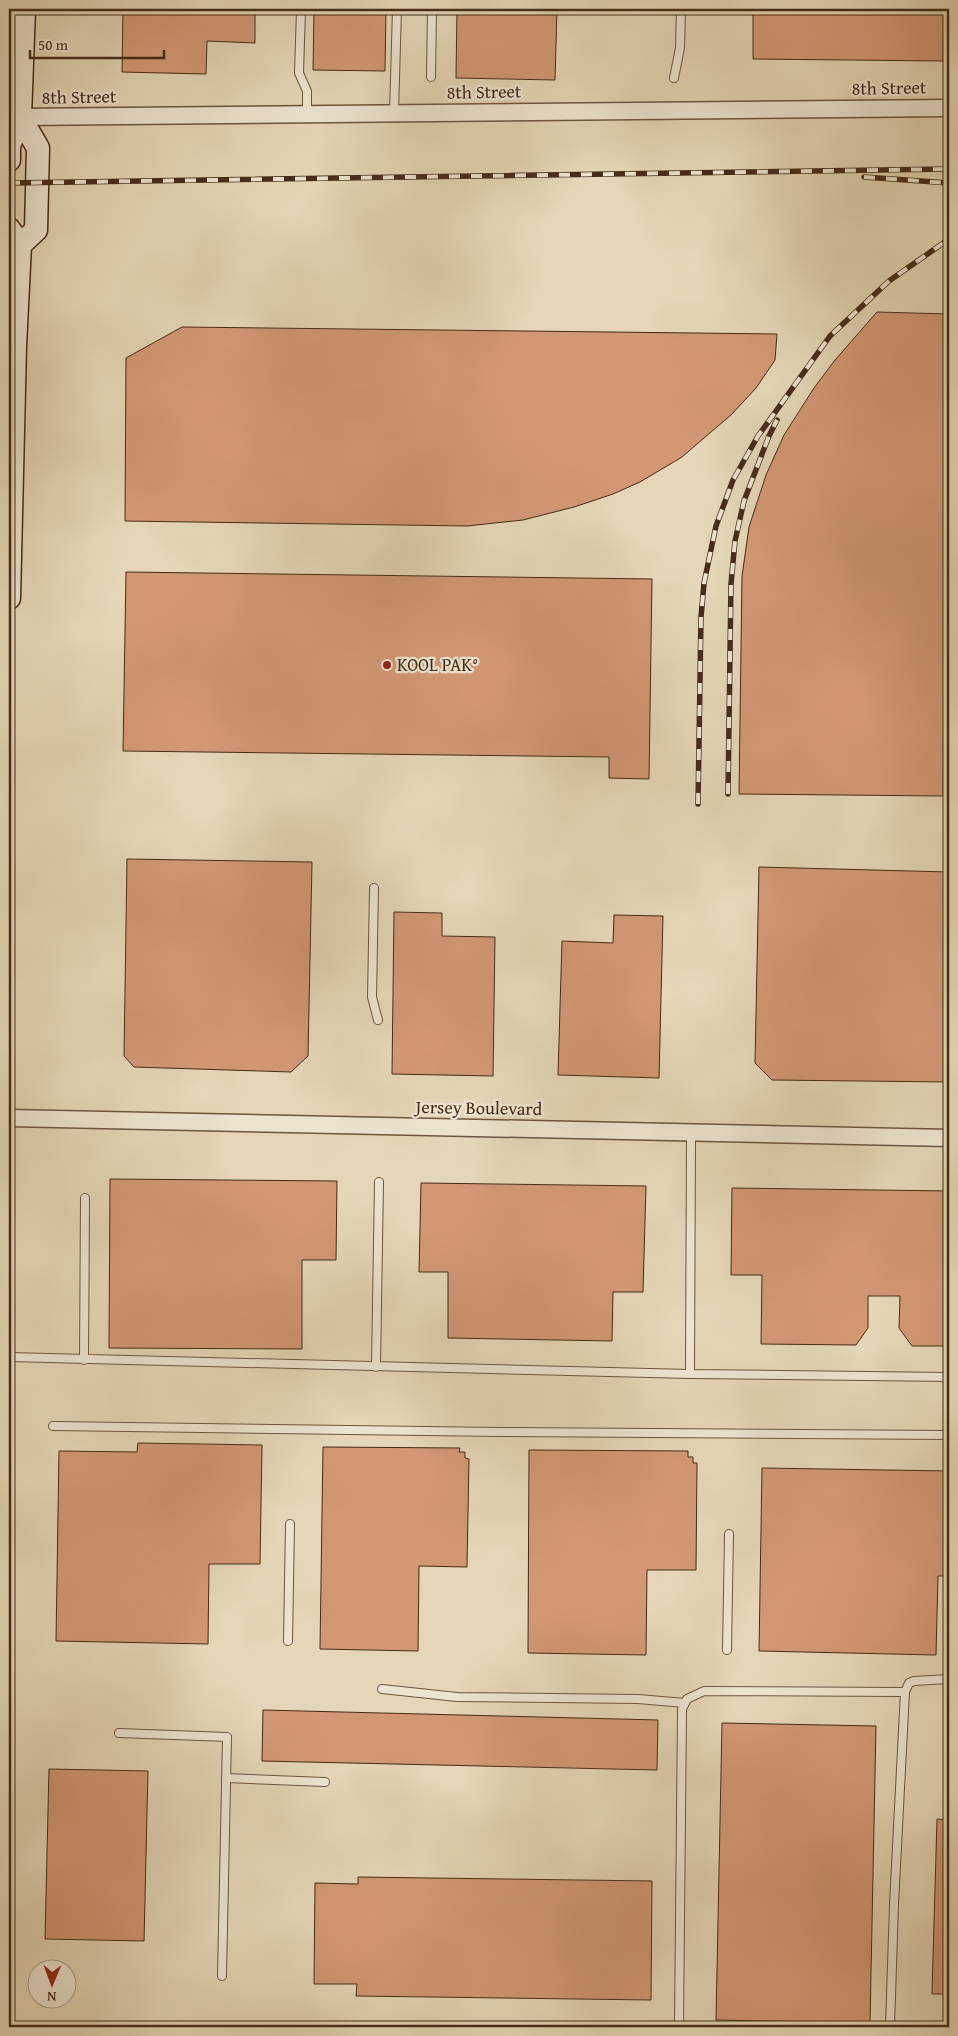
<svg xmlns="http://www.w3.org/2000/svg" width="958" height="2036" font-family="'Gentium Book Plus',serif">
	<style>
		.building { fill: #d39775; stroke: #452c17 }
		.lines { fill: none; stroke-linecap: round; stroke-linejoin: round }
		.service-casing { stroke: #6d563f; stroke-width: 10 }
		.minor-casing { stroke: #6d563f; stroke-width: 19 }
		.secondary-casing { stroke: #452c17; stroke-width: 25 }
		.service { stroke: #ede4d0; stroke-width: 8 }
		.minor { stroke: #ede4d0; stroke-width: 16 }
		.secondary { stroke: #ede4d0; stroke-width: 22 }
		.rail-casing { stroke: #452c17; stroke-width: 5.5 }
		.rail { stroke: #ede4d0; stroke-width: 4; stroke-dasharray: 11; stroke-linecap: butt }
		.poi-dot { fill: #8f2418; stroke: #ede4d0; stroke-width: 2 }
		.labels { text-anchor: middle; stroke-width: 4.5; stroke-linejoin: round; paint-order: stroke }
		.street-label { font-size: 18px; fill: #452c17; stroke: #ede4d0 }
		.poi-label { font-size: 18px; fill: #452c17; stroke: #ede4d0; text-anchor: start }
	</style>
	<rect width="100%" height="100%" fill="#e4d6b6"/>
	<filter id="stains"><feTurbulence type="fractalNoise" baseFrequency=".004" numOctaves="4"/><feColorMatrix values="0 0 0 0 .2 0 0 0 0 .09 0 0 0 0 .02 0 0 0 .5 -.17"/></filter>
	<radialGradient id="worn" r=".72"><stop offset=".6" stop-color="#630" stop-opacity="0"/><stop offset="1" stop-color="#630" stop-opacity=".3"/></radialGradient>
	<!-- building -->
	<path class="building" d="M123,9H255V43L207,41L206,74L122,72Z
		M314,9H386L385,71L313,70Z
		M457,9H557L555,80L456,78Z
		M753,9H944L943,61L753,59Z
		M877,312L949,314V529H945L943,796L739,794L742,576L749,527L766,475L784,435L814,388L835,360Z
		M182,327L777,334L775,360L756,388L731,415L697,444L682,457L640,482L613,494L574,507L523,520L467,526L125,521L126,358Z
		M126,572L652,579L649,779L609,778V757L123,751Z
		M127,859L312,862L308,1056L291,1072L134,1067L124,1056Z
		M759,867L949,872V1082L772,1080L755,1063Z
		M394,912L442,913V936L495,937L493,1076L392,1074Z
		M614,915L663,916L659,1078L558,1075L562,941L613,943Z
		M110,1179L337,1181L336,1260H302V1349L109,1348Z
		M421,1183L646,1186L643,1292H613L612,1341L448,1338V1272H419Z
		M732,1188L949,1191V1346H912L899,1328L900,1296H868V1328L856,1345L761,1344L762,1275H731Z
		M138,1443L262,1445L260,1564H209L208,1644L56,1641L59,1451L137,1452Z
		M323,1447L460,1448L459,1452H465V1458L469,1459L467,1567L419,1566L418,1651L320,1649Z
		M529,1450L688,1451V1457H693V1463H697L696,1570H647L646,1655L528,1653Z
		M762,1468L949,1471V1576H938L936,1655L759,1651Z
		M263,1710L658,1720L657,1770L262,1761Z
		M722,1723L876,1726L870,2023L716,2020Z
		M49,1769L148,1771L144,1941L45,1939Z
		M937,1819L949,1820V1994H932Z
		M358,1877L652,1881L651,2000L356,1996L357,1984H314L315,1883L358,1884Z"/>
	<g class="lines">
		<!-- service casing -->
		<g class="service-casing">
			<path id="service" d="M301,9L299,73L307,91V114
				M431,77L432,9
				M674,78L680,48L681,9
				M394,113L397,9
				M374,888L372,997L378,1020
				M9,1357L690,1374L949,1377
				M84,1360L85,1198
				M376,1367L379,1182
				M690,1374L691,1133
				M53,1426L501,1432L949,1435
				M288,1641L290,1524
				M727,1650L729,1534
				M382,1689L457,1697L638,1699L685,1703
				M119,1733L227,1737L222,1976
				M226,1778L325,1782
				M679,2027L682,1709L687,1699L704,1691L905,1692
				M890,2027L894,1904L905,1692L909,1683L914,1681L949,1679"/>
		</g>
		<!-- minor casing -->
		<g class="minor-casing">
			<path id="minor" d="M20,117L949,108
				M9,1118L949,1138"/>
		</g>
		<!-- secondary casing -->
		<g class="secondary-casing">
			<path id="secondary" d="M20,117L38,148L36,230L20,245
				M9,160V146L20,117L24,9
				M9,229L20,245L15,347L9,598"/>
		</g>
		<!-- service -->
		<use href="#service" class="service"/>
		<!-- minor -->
		<use href="#minor" class="minor"/>
		<!-- secondary -->
		<use href="#secondary" class="secondary"/>
		<!-- rail casing -->
		<g class="rail-casing">
			<path id="rail" d="M864,177L949,183
				M9,183L949,169
				M728,794L731,584L735,541L744,501L769,436L777,420
				M698,804L701,617L704,583L716,526L733,480L758,436L830,336L889,281L949,239"/>
		</g>
		<!-- rail -->
		<use href="#rail" class="rail"/>
	</g>
	<!-- markers -->
	<circle class="poi-dot" cx="387" cy="665" r="5"/>
	<g class="labels">
		<!-- street labels -->
		<g class="street-label">
			<text transform="translate(889 88) rotate(-1)" y="6">8th Street</text>
			<text transform="translate(484 92) rotate(-1)" y="6">8th Street</text>
			<text transform="translate(79 97) rotate(-1)" y="6">8th Street</text>
			<text transform="translate(479 1108) rotate(1)" y="6">Jersey Boulevard</text>
		</g>
		<!-- poi labels -->
		<g class="poi-label">
			<text x="397" y="671">KOOL PAK°</text>
		</g>
	</g>
	<!-- margin -->
	<rect width="958" height="2036" fill="none" stroke="#e4d6b6" stroke-width="30"/>
	<rect x="10" y="10" width="938" height="2016" fill="none" stroke="#452c17" stroke-width="2.5"/>
	<rect x="15" y="15" width="928" height="2006" fill="none" stroke="#452c17"/>
	<!-- north arrow -->
	<g transform="translate(52 1984) rotate(181)"><circle r="24" fill="#ede4d0" stroke="#aa9a86"/>
	<path d="M0-4L9 19L0 12L-9 19Z" fill="#8f2418"/>
	<text y="-8" font-size="14" font-weight="bold" text-anchor="middle" fill="#452c17">N</text>
	</g>
	<!-- scale -->
	<path d="M30 50v8h134v-8" fill="none" stroke="#452c17" stroke-width="2.5"/>
	<text x="38" y="50" font-size="15" fill="#452c17" stroke="#ede4d0" stroke-width="4" paint-order="stroke">50 m</text>
	<rect width="100%" height="100%" filter="url(#stains)"/>
	<rect width="100%" height="100%" fill="url(#worn)"/>
</svg>
